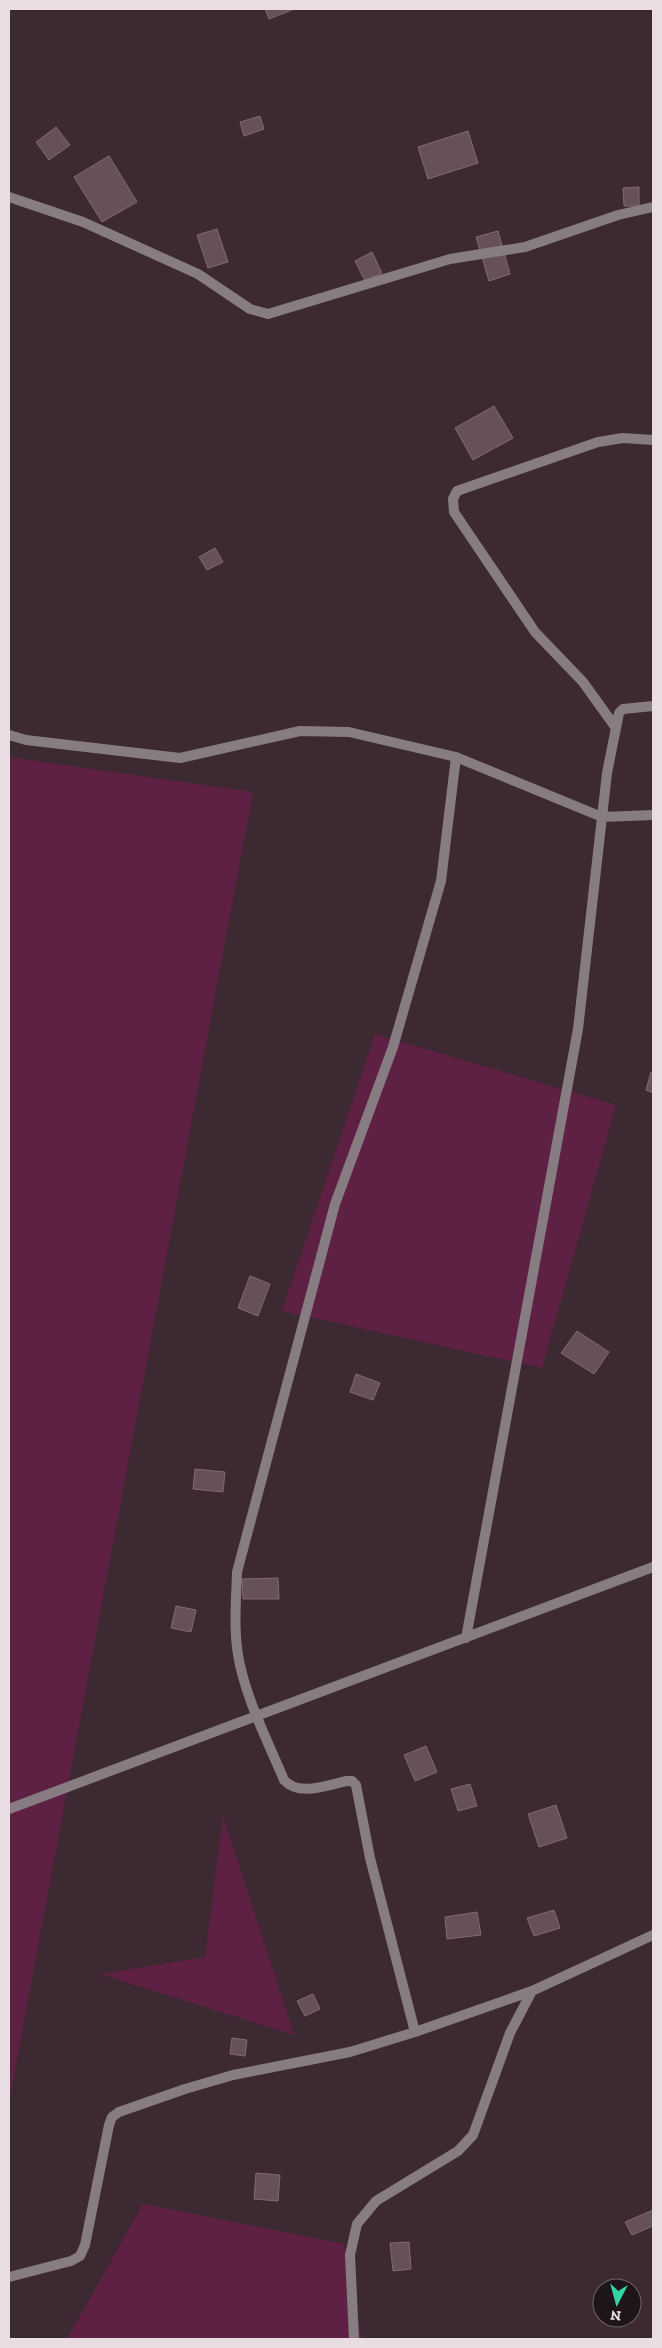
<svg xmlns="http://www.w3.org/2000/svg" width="662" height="2348" font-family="'Zilla Slab',serif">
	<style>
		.green { fill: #5e2143 }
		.building { fill: #66515b; stroke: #806a74 }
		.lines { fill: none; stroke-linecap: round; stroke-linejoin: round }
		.street { stroke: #877c81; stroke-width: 10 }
	</style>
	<rect width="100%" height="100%" fill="#3c2932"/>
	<!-- green -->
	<path class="green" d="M9,757L253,792L9,2102Z
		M375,1034L616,1105L542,1368L282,1311Z
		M223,1816L294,2035L100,1974L205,1957Z
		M143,2204L344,2244L362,2339H67Z"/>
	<!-- building -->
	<path class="building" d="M265,9H294L269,19Z
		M260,116L264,129L244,136L240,122Z
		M56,127L70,145L49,160L36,142Z
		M468,131L478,163L428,179L418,147Z
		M109,156L137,202L102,222L74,177Z
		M639,187V206H624L623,188Z
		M217,229L228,262L208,268L197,235Z
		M498,231L510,274L489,281L476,237Z
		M372,252L382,273L365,281L355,261Z
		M494,406L513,438L473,460L455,428Z
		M215,548L223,562L207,570L199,557Z
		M651,1072H653V1093L646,1090Z
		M250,1276L270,1284L258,1316L238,1308Z
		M577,1331L609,1352L594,1374L561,1353Z
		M356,1374L380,1383L373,1400L350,1392Z
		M195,1469L225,1472L223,1492L193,1489Z
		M278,1578L279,1599H243L242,1579Z
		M176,1606L196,1610L191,1632L171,1628Z
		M426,1746L437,1772L415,1781L404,1755Z
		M470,1784L477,1806L458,1811L451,1789Z
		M556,1805L567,1838L539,1847L528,1814Z
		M554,1910L560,1928L534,1936L527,1918Z
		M477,1912L481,1935L447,1939L445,1917Z
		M313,1994L320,2009L305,2016L297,2001Z
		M232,2038L247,2040L245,2056L230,2054Z
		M256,2173L280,2175L278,2201L254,2199Z
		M653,2210V2226L632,2235L625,2222Z
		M409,2242L411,2269L393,2271L390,2243Z"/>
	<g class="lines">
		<!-- street -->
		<path class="street" d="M9,197L83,222L198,274L250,309L268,314L450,259L525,247L618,215L653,207
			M616,728L583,682L535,632L454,512L453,499L457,491L598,442L623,438L653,440
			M9,735L26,740L180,758L300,731L349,732L456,757L602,817L653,815
			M466,1638L578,1029L607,773L619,713L623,709L653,706
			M9,1809L653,1567
			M415,2032L370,1858L356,1785L352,1781H347C327,1785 299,1797 284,1780C268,1742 249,1705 240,1665C233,1635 236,1603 237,1572L335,1204L393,1047L441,881L456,757
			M9,2277L71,2261L80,2256L85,2245L109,2125L112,2117L119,2112L185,2089L233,2075L350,2052L415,2032L532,1991L653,1935
			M354,2339L350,2255L357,2224L376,2201L458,2151L473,2135L510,2033L532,1991"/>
	</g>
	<!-- border -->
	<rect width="662" height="2348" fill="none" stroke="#e9dce2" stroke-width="20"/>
	<!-- north arrow -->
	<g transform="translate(617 2303) rotate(186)"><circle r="24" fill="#1d1519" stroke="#6f6569"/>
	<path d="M0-4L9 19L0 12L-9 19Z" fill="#35d4a7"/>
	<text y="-8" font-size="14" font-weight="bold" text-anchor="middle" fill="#e9dce2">N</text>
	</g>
</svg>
